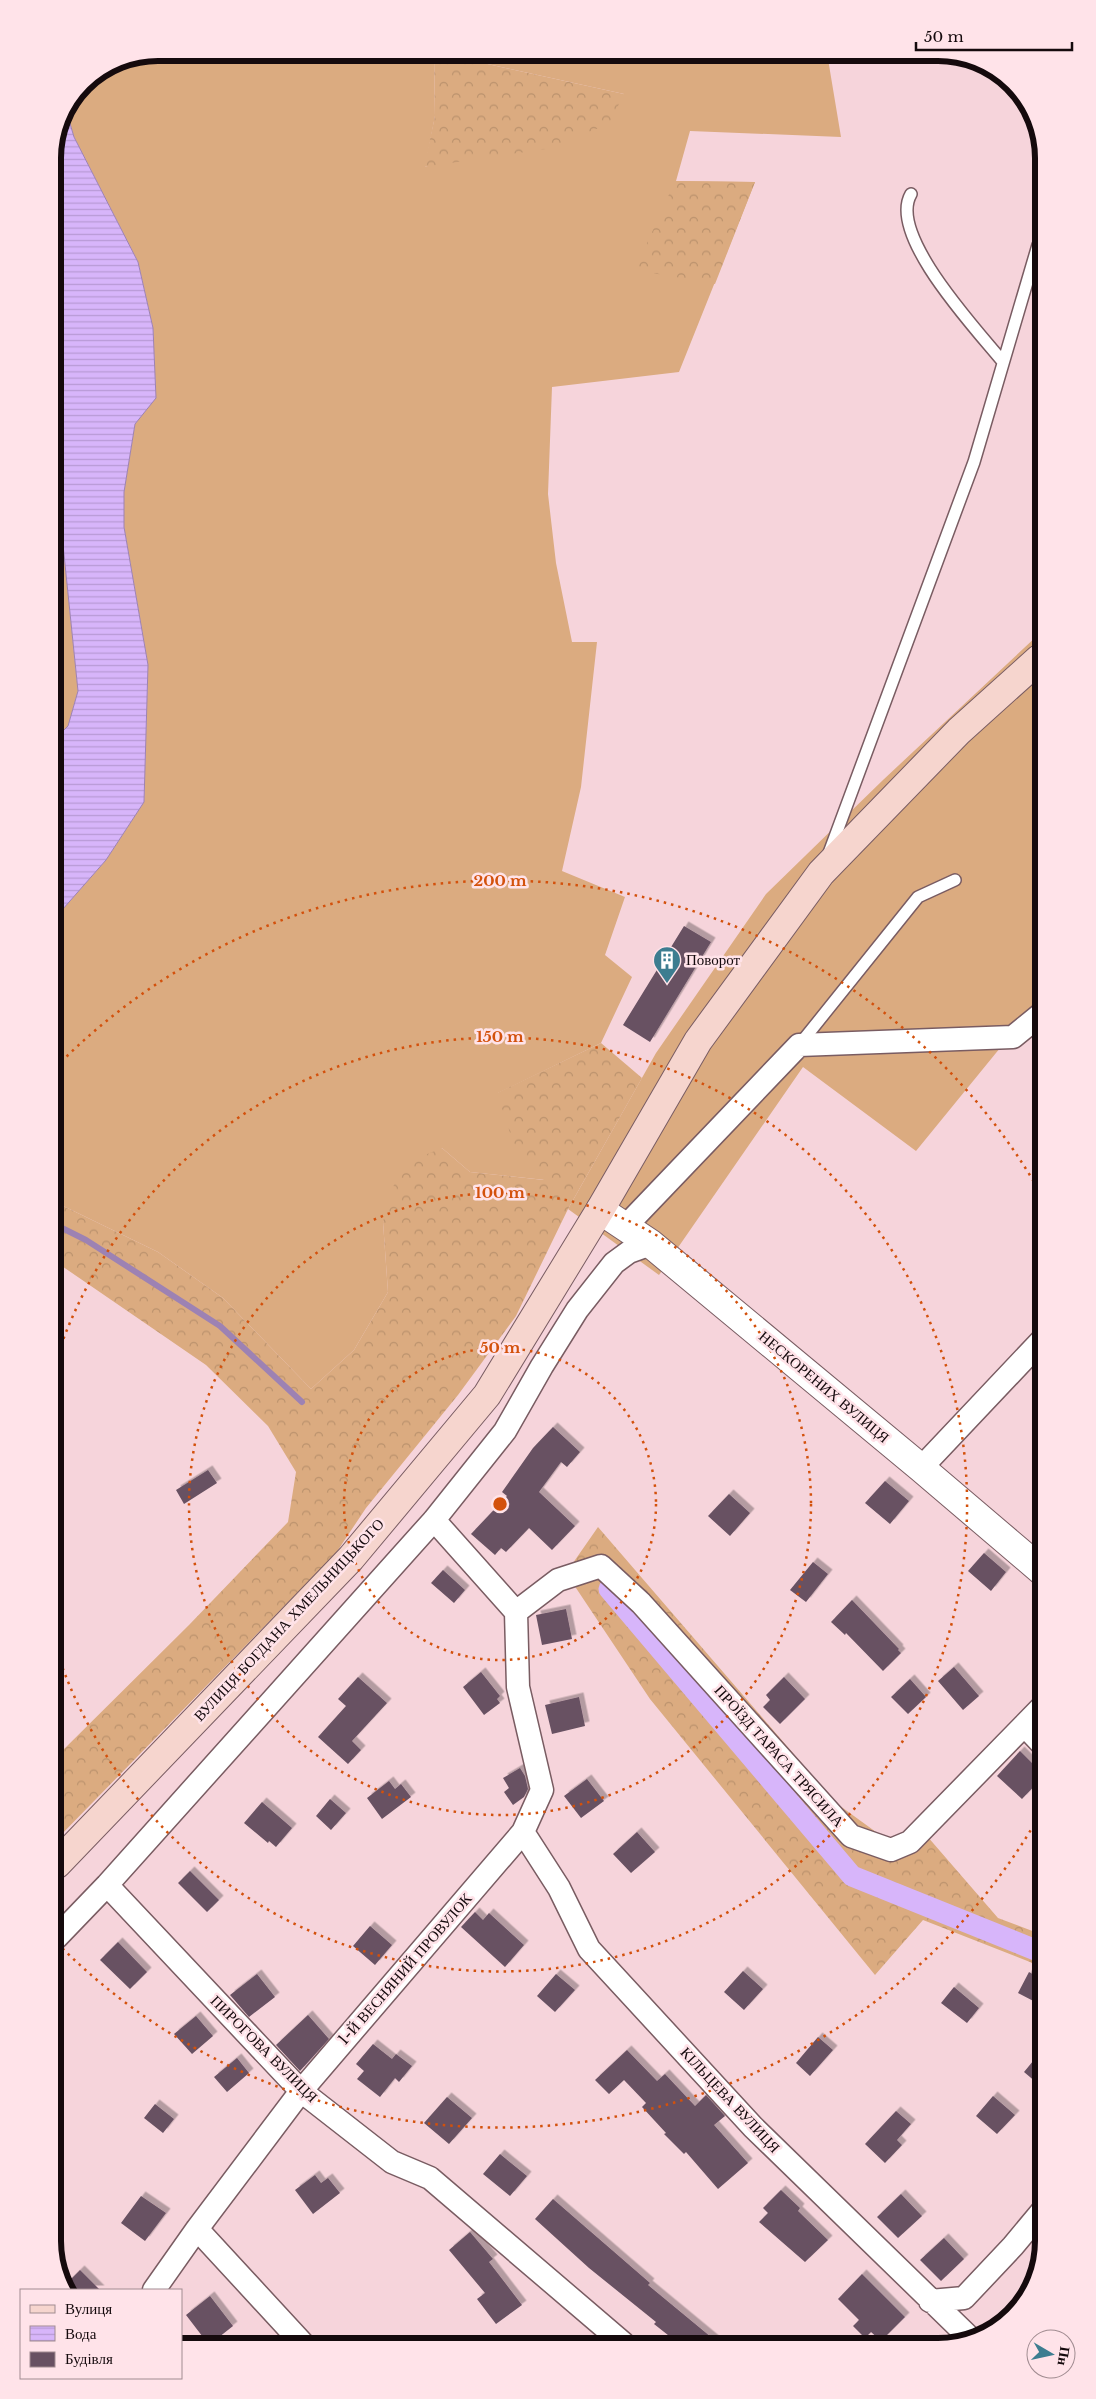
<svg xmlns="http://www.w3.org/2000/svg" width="1096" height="2399" font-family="'Libre Baskerville',serif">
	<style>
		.grass { fill: #dbab80 }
		.forest { fill: url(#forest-crowns) }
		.water { fill: url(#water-rules); stroke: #9d82b3 }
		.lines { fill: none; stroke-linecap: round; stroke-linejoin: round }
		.stream { stroke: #9d82b3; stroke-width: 6 }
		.canal { stroke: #d7b5fa; stroke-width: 21 }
		.building { fill: #685162; filter: url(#shadow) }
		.service-casing { stroke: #795c62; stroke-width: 14 }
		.minor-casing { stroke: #795c62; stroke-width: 25 }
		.tertiary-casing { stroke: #795c62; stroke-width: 30 }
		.secondary-casing { stroke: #795c62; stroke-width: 30 }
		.service { stroke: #fff; stroke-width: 11 }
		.minor { stroke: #fff; stroke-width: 22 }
		.tertiary { stroke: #fff; stroke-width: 28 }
		.secondary { stroke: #f6d5ce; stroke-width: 28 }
		.ring { fill: none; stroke: #d3510c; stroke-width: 2.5; stroke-dasharray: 2.5 5 }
		.labels { text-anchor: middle; stroke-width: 5; stroke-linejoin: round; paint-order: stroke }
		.poi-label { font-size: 15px; fill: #150a0d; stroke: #ffe3e9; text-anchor: start }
		.street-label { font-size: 15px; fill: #150a0d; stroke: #ffe3e9 }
		.rim { fill: none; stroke: #150a0d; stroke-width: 6 }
		.centre { fill: #d3510c; stroke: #ffe3e9; stroke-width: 2.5 }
		.ring-label { font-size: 15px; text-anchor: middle; font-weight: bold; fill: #d3510c; stroke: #ffe3e9; stroke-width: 5; stroke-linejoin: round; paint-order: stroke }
	</style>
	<defs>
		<pattern id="forest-crowns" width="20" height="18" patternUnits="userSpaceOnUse" patternTransform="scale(1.25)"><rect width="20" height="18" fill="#dbab80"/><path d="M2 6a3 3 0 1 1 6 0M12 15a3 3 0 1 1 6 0" fill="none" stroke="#bb926d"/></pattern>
		<pattern id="water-rules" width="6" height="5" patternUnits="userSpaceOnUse" patternTransform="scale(1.25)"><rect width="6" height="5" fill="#d7b5fa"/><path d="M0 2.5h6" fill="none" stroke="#b89ad5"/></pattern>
		<filter id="shadow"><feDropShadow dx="4.5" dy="-4.5" stdDeviation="0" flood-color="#0004"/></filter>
	</defs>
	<rect width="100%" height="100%" fill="#f6d4db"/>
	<!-- grass -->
	<path class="grass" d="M159,53H434L435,116L425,167L624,94L483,63L472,53H827L841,137L690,131L676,181L755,182L679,372L552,387L548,494L556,563L572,642H597L581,787L562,871L625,897L605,955L632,977L601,1043L498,1093L514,1142L545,1180L470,1172L442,1148L383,1222L388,1292L354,1350L311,1389L223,1298L158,1252L55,1202V918L106,860L144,802L148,665L124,527V491L135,424L156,397L153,328L138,262L74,137L66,110L84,83L118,60Z
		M53,447L78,691L68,726L54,740Z
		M1039,634L1040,999L916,1151L803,1067L659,1275L568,1209L656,1053L766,894L883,780Z"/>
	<!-- forest -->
	<path class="forest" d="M434,53H472L483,63L624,94L609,124L546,149L424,167L435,116Z
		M675,181L755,182L715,284L635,270Z
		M601,1043L642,1078L568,1209L516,1316L458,1395L366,1508L336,1553L57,1839V1756L189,1625L288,1522L296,1472L268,1426L206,1365L56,1262L55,1202L158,1252L223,1298L311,1389L354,1350L388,1292L383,1222L392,1188L410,1161L442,1148L470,1172L544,1180L513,1142L497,1093Z
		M598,1527L836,1803L887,1840L927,1836L998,1918L1043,1935V1970L1030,1962L923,1920L875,1975L650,1699L566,1573Z"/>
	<!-- water -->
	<path class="water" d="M66,110L74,137L138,262L153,328L156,398L135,424L124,492V527L148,665L144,802L106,860L55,918L54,740L68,726L78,691L53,447V152L61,118Z"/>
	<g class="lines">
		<!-- stream -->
		<path class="stream" d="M56,1225L86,1240L220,1326L302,1402"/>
		<!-- canal -->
		<path class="canal" d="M609,1589L852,1876L1043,1953"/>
	</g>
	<!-- building -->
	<path class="building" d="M684,926L711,942L650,1042L623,1025Z
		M553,1427L580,1452L567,1467L561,1462L539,1492L575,1526L552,1550L529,1528L506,1552L501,1548L495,1555L471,1534L507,1496L502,1492L533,1448Z
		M208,1470L217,1483L184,1504L176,1490Z
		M885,1481L909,1501L890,1524L865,1503Z
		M729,1494L750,1513L730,1536L708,1516Z
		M984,1553L1006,1572L991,1591L968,1571Z
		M813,1562L828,1574L806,1602L790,1590Z
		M443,1570L465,1590L454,1603L431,1583Z
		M852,1600L899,1649L898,1650L901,1653L883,1671L846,1633L845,1635L831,1622Z
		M566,1609L572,1639L542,1645L536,1615Z
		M954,1667L979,1696L963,1710L938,1681Z
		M481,1672L500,1696L497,1699L500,1703L484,1715L463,1687Z
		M358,1677L387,1703L352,1741L361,1750L348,1764L318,1737L346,1706L338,1699Z
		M784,1677L805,1699L780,1724L763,1707L770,1700L766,1695Z
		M910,1679L926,1697L908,1714L891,1697Z
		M579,1697L585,1726L552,1734L545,1705Z
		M1020,1751L1042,1773V1778L1022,1799L997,1776Z
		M520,1768L525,1776L528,1789L524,1797L513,1805L504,1792L509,1788L503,1778Z
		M587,1779L604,1801L581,1818L564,1796Z
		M389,1781L395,1789L401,1784L411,1797L382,1819L367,1798Z
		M330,1799L346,1813L331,1830L316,1816Z
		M262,1802L292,1828L276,1847L269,1841L268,1843L244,1823Z
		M637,1832L655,1852L631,1873L613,1854Z
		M190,1871L219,1900L207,1912L178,1883Z
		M475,1912L483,1920L489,1913L524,1945L505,1967L461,1927Z
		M370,1926L392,1945L375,1965L353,1946Z
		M118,1942L147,1972L130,1989L100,1960Z
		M743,1971L763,1989L744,2010L724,1992Z
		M1029,1972L1043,1980V2006L1018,1993Z
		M257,1974L275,1997L249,2017L230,1995Z
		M556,1974L575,1990L555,2012L537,1996Z
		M954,1987L979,2008L967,2023L941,2003Z
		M308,2015L329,2039L300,2071L276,2045Z
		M196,2016L213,2036L192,2054L174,2034Z
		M818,2037L833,2050L810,2076L796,2063Z
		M373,2044L392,2059L396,2054L412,2066L399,2082L395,2078L380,2097L357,2079L364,2071L356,2064Z
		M1043,2049V2088L1024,2072Z
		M627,2050L657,2081L665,2074L695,2106L706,2095L725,2116L714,2125L748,2163L718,2189L686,2152L684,2154L664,2134L666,2133L642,2107L646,2103L624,2080L609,2094L595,2080Z
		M237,2058L249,2073L227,2092L214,2077Z
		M993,2096L1015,2115L997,2134L976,2116Z
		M447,2097L472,2118L449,2144L424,2123Z
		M155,2104L174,2119L163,2133L144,2118Z
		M896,2111L911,2124L897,2140L902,2145L885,2163L865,2144Z
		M500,2154L527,2176L510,2196L483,2174Z
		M315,2175L321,2183L328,2178L340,2193L313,2214L295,2190Z
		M781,2190L800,2208L798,2211L828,2240L805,2262L759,2222L768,2213L763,2208Z
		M901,2194L922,2216L898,2238L877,2217Z
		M141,2196L166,2213L145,2241L121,2223Z
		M553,2199L650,2283L648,2285L717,2342L678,2343L654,2324L656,2322L589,2268L535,2219Z
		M470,2232L493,2259L489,2262L522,2305L496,2324L477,2299L485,2293L449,2250Z
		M944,2238L964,2259L941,2281L920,2260Z
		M80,2270L100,2290H69L65,2285Z
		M862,2274L905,2317L881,2341L871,2332L865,2338L853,2326L859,2320L838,2299Z
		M210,2296L233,2326L209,2345L186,2315Z"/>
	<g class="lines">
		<!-- service casing -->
		<g class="service-casing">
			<path id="service" d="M911,194C887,235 978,331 1003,362
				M829,853L974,462L1038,245
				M800,1044L918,897L955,880"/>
		</g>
		<!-- minor casing -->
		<g class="minor-casing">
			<path id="minor" d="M625,1227L799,1045L1013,1037L1040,1015
				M921,1468L1041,1341
				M434,1520L516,1612
				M516,1612L558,1580L601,1566L641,1603L851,1836L891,1850L910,1842L1042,1707
				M1025,1726L1042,1744
				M523,1832L559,1888L589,1949L753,2127L972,2340
				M107,1885L301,2091L392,2162L430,2178L623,2343
				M57,1937L107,1885L434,1520L505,1431L542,1366L577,1310L614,1263L629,1252L651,1244
				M197,2229L304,2345
				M154,2290L197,2229L301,2091L523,1832L542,1790L518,1687L516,1612
				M930,2301L964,2298L1013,2246L1043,2210"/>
		</g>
		<!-- tertiary casing -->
		<g class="tertiary-casing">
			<path id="tertiary" d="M600,1210L651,1244L921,1468L1042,1571"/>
		</g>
		<!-- secondary casing -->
		<g class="secondary-casing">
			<path id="secondary" d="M57,1864L351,1558L487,1395L600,1210L698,1041L821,873L959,731L1039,659"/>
		</g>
		<!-- service -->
		<use href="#service" class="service"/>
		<!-- minor -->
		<use href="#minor" class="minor"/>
		<!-- tertiary -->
		<use href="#tertiary" class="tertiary"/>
		<!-- secondary -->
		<use href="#secondary" class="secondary"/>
	</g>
	<!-- distance rings -->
	<g class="ring">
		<circle cx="500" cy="1504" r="156"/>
		<circle cx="500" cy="1504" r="311"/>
		<path d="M56 1360A467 467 0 1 1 57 1652"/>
		<path d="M1042 1811A623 623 0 0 1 59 1945M56 1067A623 623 0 0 1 1040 1192"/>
	</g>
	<!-- icons -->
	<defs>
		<g id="building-pin" transform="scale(1.4375)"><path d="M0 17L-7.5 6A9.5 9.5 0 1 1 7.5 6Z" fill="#3d7d90" stroke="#ffe3e9"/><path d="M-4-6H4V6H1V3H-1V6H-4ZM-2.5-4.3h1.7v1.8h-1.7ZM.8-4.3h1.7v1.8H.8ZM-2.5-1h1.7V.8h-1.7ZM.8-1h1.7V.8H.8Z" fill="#fff"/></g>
	</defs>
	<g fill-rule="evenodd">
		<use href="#building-pin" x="667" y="960"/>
	</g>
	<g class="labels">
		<!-- poi labels -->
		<g class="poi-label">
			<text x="686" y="965">Поворот</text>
		</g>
		<!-- street labels -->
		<g class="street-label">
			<text transform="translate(824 1387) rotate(40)" y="5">НЕСКОРЕНИХ ВУЛИЦЯ</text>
			<text transform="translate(289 1620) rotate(-47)" y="5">ВУЛИЦЯ БОГДАНА ХМЕЛЬНИЦЬКОГО</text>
			<text transform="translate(779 1756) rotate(48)" y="5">ПРОЇЗД ТАРАСА ТРЯСИЛА</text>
			<text transform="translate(405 1969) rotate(-49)" y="5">1-Й ВЕСНЯНИЙ ПРОВУЛОК</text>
			<text transform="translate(264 2049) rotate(45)" y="5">ПИРОГОВА ВУЛИЦЯ</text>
			<text transform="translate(730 2100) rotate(47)" y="5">КІЛЬЦЕВА ВУЛИЦЯ</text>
		</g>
	</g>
	<!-- crop -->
	<path d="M0 0H1096V2399H0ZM158 61H938A97 97 0 0 1 1035 158V2241A97 97 0 0 1 938 2338H158A97 97 0 0 1 61 2241V158A97 97 0 0 1 158 61Z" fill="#ffe3e9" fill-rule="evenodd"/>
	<path class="rim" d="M158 61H938A97 97 0 0 1 1035 158V2241A97 97 0 0 1 938 2338H158A97 97 0 0 1 61 2241V158A97 97 0 0 1 158 61Z"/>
	<circle cx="500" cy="1504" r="8" class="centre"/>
	<g class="ring-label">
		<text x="500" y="886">200 m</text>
		<text x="500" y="1042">150 m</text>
		<text x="500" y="1198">100 m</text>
		<text x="500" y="1353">50 m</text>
	</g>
	<!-- legend -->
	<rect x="20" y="2289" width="162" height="90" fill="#ffe3e9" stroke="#a18c91"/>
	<rect x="30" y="2305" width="25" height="8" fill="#f6d5ce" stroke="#a18c91"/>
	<text x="65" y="2314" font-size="15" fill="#150a0d">Вулиця</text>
	<rect x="30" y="2326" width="25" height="15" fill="url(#water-rules)" stroke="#a18c91"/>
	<text x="65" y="2339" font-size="15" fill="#150a0d">Вода</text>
	<rect x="30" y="2352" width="25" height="15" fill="#685162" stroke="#a18c91"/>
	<text x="65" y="2364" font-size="15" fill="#150a0d">Будівля</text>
	<!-- north arrow -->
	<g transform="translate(1051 2354) rotate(99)"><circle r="24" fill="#ffe3e9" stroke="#a18c91"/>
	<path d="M0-4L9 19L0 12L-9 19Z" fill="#3d7d90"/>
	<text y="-8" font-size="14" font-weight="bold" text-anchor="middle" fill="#150a0d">Пн</text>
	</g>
	<!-- scale -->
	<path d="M916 42v8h156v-8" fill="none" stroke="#150a0d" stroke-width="2.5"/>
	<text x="924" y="42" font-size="15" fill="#150a0d" stroke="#ffe3e9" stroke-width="4" paint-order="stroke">50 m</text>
</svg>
